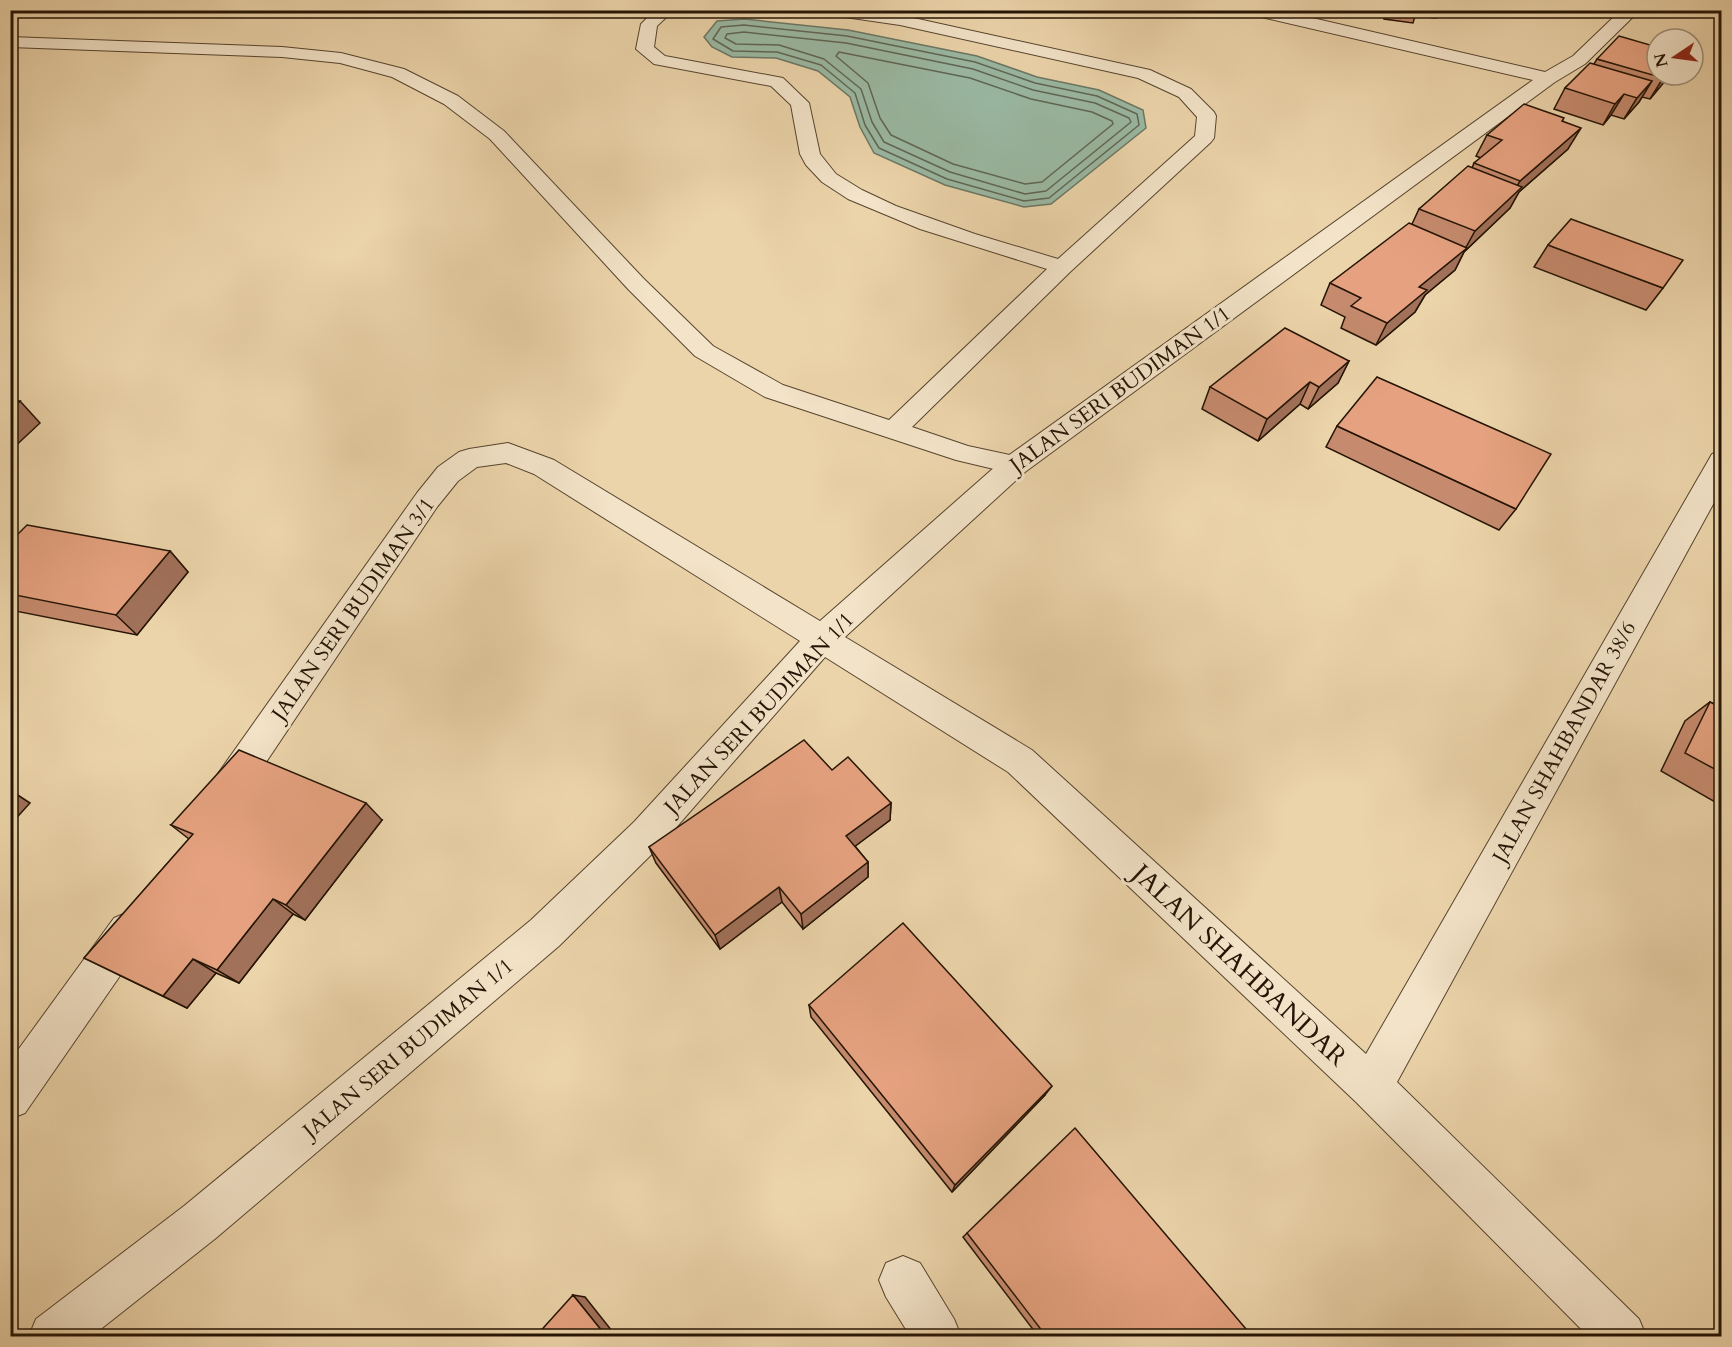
<svg xmlns="http://www.w3.org/2000/svg" width="1732" height="1347" font-family="Cardo,serif">
	<style>
		.water { fill: #9ab9a4; stroke: #6b7764; stroke-width: 1.5 }
		.lines { fill: none; stroke-linecap: round; stroke-linejoin: round }
		.shore { stroke: #5f6654; stroke-width: 1.5 }
		.lane-casing { stroke: #56442e; stroke-width: 2 }
		.street-casing { stroke: #56442e; stroke-width: 2 }
		.lane { fill: #f3e3c8; fill-rule: evenodd }
		.street { fill: #f3e3c8; fill-rule: evenodd }
		.wall { fill: #c68b6e; stroke: #241405; stroke-width: 1.5 }
		.shaded-wall { fill: #a1715a; stroke: #241405; stroke-width: 1.5 }
		.building { fill: #e6a280; stroke: #241405; stroke-width: 1.5 }
		.labels { text-anchor: middle; stroke-width: 6; stroke-linejoin: round; paint-order: stroke }
		.street-label { font-size: 21px; fill: #241405; stroke: #f3e3c8 }
		.near-street-label { font-size: 26px; fill: #241405; stroke: #f3e3c8 }
	</style>
	<rect width="100%" height="100%" fill="#ecd4aa"/>
	<filter id="stains"><feTurbulence type="fractalNoise" baseFrequency=".00333" numOctaves="4"/><feColorMatrix values="0 0 0 0 .2 0 0 0 0 .09 0 0 0 0 .02 0 0 0 .5 -.17"/></filter>
	<radialGradient id="worn" r=".72"><stop offset=".6" stop-color="#630" stop-opacity="0"/><stop offset="1" stop-color="#630" stop-opacity=".3"/></radialGradient>
	<!-- water -->
	<path class="water" d="M744,19L848,30L977,56L1037,77L1099,90L1143,110L1146,128L1051,204L1024,207L945,185L874,153L860,127L850,97L818,71L776,58L732,57L712,47L704,37L717,21Z"/>
	<g class="lines">
		<!-- shore -->
		<path class="shore" d="M744,25L847,36L975,62L1035,83L1097,96L1137,114L1139,125L1049,198L1024,201L947,179L879,148L865,125L855,93L821,65L777,52L733,51L713,39L721,27Z
			M744,32L846,43L973,69L1033,90L1095,103L1129,118L1131,122L1046,191L1025,194L950,172L884,142L872,122L861,89L824,59L779,45L736,44L725,38L727,34Z
			M839,52L970,78L1031,99L1092,112L1112,121L1113,124L1042,182L1025,184L953,164L891,135L880,118L868,83L836,56Z"/>
		<!-- lane casing -->
		<g class="lane-casing">
			<path id="lane" d="M655,10H674L657,26L654,47L665,56L783,78L809,103L820,154L836,174L862,190L896,206L975,234L1058,259L1195,136L1197,117L1179,97L1138,78L900,25L831,15L823,10H869L900,15L1150,70L1191,89L1214,112L1216,116L1214,138L1211,142L1070,272L912,427L968,446L1024,458L1028,465L1024,472L1015,474L956,460L765,397L695,356L628,289L490,139L444,104L392,77L340,63L282,57L10,47V37L282,47L341,53L404,69L458,96L504,131L644,279L713,346L783,385L889,420L1047,269L920,229L848,199L822,182L806,165L800,154L791,105L771,86L654,64L636,49L641,24Z"/>
		</g>
		<!-- street casing -->
		<g class="street-casing">
			<path id="street" d="M1245,10H1278L1545,72L1573,56L1621,10H1640L1585,64L1555,82L1025,472L845,637L1032,750L1366,1054L1708,461L1712,454L1722,451V488L1397,1082L1639,1319L1646,1336H1588L1356,1102L1008,772L825,657L660,846L559,946L216,1238L92,1336H29L36,1319L184,1206L531,920L634,822L800,641L534,474L506,463L477,467L458,481L437,507L238,804L225,809L212,804L207,793L212,782L417,493L438,467L459,452L469,449L508,443L554,460L820,621L1005,458L1533,80L1253,15Z
				M128,912L142,918L148,931L142,944L25,1113L10,1119V1061L114,918Z
				M903,1256L920,1263L954,1319L961,1336H910L886,1297L879,1280L886,1263Z"/>
		</g>
		<!-- lane -->
		<use href="#lane" class="lane"/>
		<!-- street -->
		<use href="#street" class="street"/>
	</g>
	<!-- wall -->
	<path class="wall" d="M1384,10H1439L1436,18L1415,16L1413,23L1384,19Z
		M1597,59L1670,75L1650,99L1642,97L1639,102L1624,119L1611,115L1603,125L1554,109L1565,88L1594,64Z
		M1563,121L1568,149L1519,192L1510,208L1464,252L1455,270L1425,295L1415,312L1376,345L1341,328L1345,317L1321,305L1330,283L1412,224L1419,209L1472,168L1474,163L1481,158L1476,156L1487,135Z
		M1548,245L1663,288L1646,310L1534,267Z
		M1349,361L1338,383L1308,409L1300,404L1258,441L1202,409L1210,387Z
		M1337,426L1516,509L1499,530L1326,447Z
		M10,542L170,551L188,572L137,635L10,610Z
		M1710,702L1722,708V806L1661,771L1685,721Z
		M832,770L891,803L890,820L855,846L868,862V877L803,929L782,902L720,949L656,863L649,847Z
		M382,820L305,920L293,914L239,983L216,973L187,1008L84,958L189,839L171,825Z
		M809,1005L1045,1095L952,1192L811,1017Z
		M967,1233L1252,1336H1038L963,1237Z"/>
	<!-- shaded-wall -->
	<path class="shaded-wall" d="M1666,75H1670L1650,99L1663,78Z
		M1652,81L1639,102L1624,119L1637,98Z
		M1624,94L1611,115L1603,125L1615,104Z
		M1581,128L1568,149L1519,192L1510,208L1464,252L1455,270L1425,295L1415,312L1376,345L1387,323L1419,287L1465,249L1475,231L1510,198L1520,181Z
		M1349,361L1338,383L1308,409L1319,387Z
		M1310,382L1300,404L1258,441L1267,419Z
		M20,401L40,423L10,451V410Z
		M170,551L188,572L137,635L116,615Z
		M10,790L30,803L10,825Z
		M366,803L382,820L305,920L286,905Z
		M891,803L890,820L846,853V836Z
		M868,862V877L803,929L801,914Z
		M779,887L782,902L720,949L715,935Z
		M273,899L293,914L239,983L217,970Z
		M193,959L216,973L187,1008L163,996Z
		M1052,1086L1045,1095L952,1192L955,1185Z
		M573,1295L585,1297L616,1336H606Z"/>
	<!-- building -->
	<path class="building" d="M1619,36L1657,47V75H1666L1663,78L1597,59Z
		M1590,63L1652,81L1637,98L1624,94L1615,104L1565,88Z
		M1524,104L1564,118L1562,121L1581,128L1520,181L1474,163L1502,140L1487,135Z
		M1468,166L1522,187L1475,231L1419,209Z
		M1571,219L1683,260L1663,288L1548,245Z
		M1409,223L1467,248L1419,287L1427,290L1387,323L1351,306L1361,298L1330,283Z
		M1285,328L1349,361L1319,387L1310,382L1267,419L1210,387Z
		M1377,377L1551,454L1516,509L1337,426Z
		M10,400L20,401L10,410Z
		M27,525L170,551L116,615L10,594V542Z
		M1710,702L1722,708V773L1685,753Z
		M804,740L832,770L848,757L891,803L846,836L868,862L801,914L779,887L715,935L649,847Z
		M239,750L366,803L286,905L273,899L217,970L193,959L163,996L84,958L193,834L171,825Z
		M903,923L1052,1086L955,1185L809,1005Z
		M1075,1128L1252,1336H1046L967,1233Z
		M573,1295L606,1336H536Z"/>
	<g class="labels">
		<!-- street labels -->
		<g class="street-label">
			<text transform="translate(1120 389) rotate(-36)" y="7">JALAN SERI BUDIMAN 1/1</text>
			<text transform="translate(353 609) rotate(-55)" y="7">JALAN SERI BUDIMAN 3/1</text>
			<text transform="translate(759 713) rotate(-47)" y="7">JALAN SERI BUDIMAN 1/1</text>
			<text transform="translate(1564 742) rotate(-61)" y="7">JALAN SHAHBANDAR 38/6</text>
			<text transform="translate(408 1048) rotate(-40)" y="7">JALAN SERI BUDIMAN 1/1</text>
		</g>
		<!-- near-street labels -->
		<g class="near-street-label">
			<text transform="translate(1240 965) rotate(43)" y="9">JALAN SHAHBANDAR</text>
		</g>
	</g>
	<!-- margin -->
	<rect width="1732" height="1347" fill="none" stroke="#ecd4aa" stroke-width="36"/>
	<rect x="12" y="12" width="1708" height="1323" fill="none" stroke="#241405" stroke-width="3"/>
	<rect x="18" y="18" width="1696" height="1311" fill="none" stroke="#241405" stroke-width="1.5"/>
	<!-- north arrow -->
	<g transform="translate(1675 57) rotate(257)"><circle r="28" fill="#f3e3c8" stroke="#a0907a" stroke-width="1.5"/>
	<path d="M0-4.5L10 22L0 15L-10 22Z" fill="#8f2418"/>
	<text y="-9" font-size="16" font-weight="bold" text-anchor="middle" fill="#241405">N</text>
	</g>
	<rect width="100%" height="100%" filter="url(#stains)"/>
	<rect width="100%" height="100%" fill="url(#worn)"/>
</svg>
